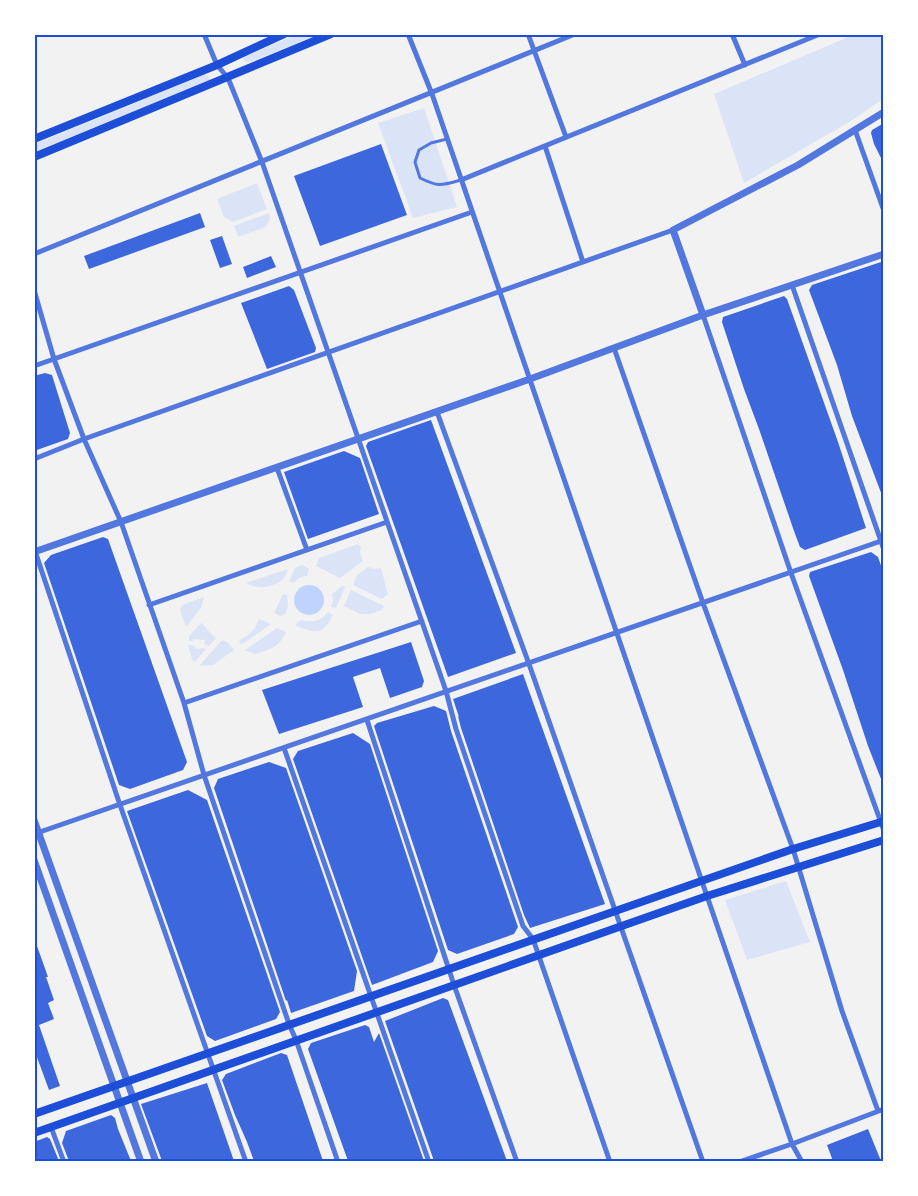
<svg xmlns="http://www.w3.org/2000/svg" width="918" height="1196" font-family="'Golos Text',sans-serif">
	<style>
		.green { fill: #dbe4f7 }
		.water { fill: #bfd3fe }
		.building { fill: #3d67dc }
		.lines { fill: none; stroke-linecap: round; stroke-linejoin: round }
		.service { stroke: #5277de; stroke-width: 3 }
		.minor { stroke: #5277de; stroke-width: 5 }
		.tertiary { stroke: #5277de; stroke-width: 7 }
		.secondary { stroke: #1d4ed8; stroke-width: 8 }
		.neatline { fill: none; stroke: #1d4ed8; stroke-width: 2 }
	</style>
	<rect width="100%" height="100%" fill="#f2f2f2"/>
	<!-- green -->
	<path class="green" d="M297,34L318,35L250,62L243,61L244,57Z
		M853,35H883V99L851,121L744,183L714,94Z
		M204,75H207L210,79V81L35,153V144Z
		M424,108L457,207L413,218L378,123Z
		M257,183L267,209L233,222L224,217L217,199Z
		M269,213L270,219L266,227L238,237L234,226Z
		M358,544L361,547L360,552L363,561L340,578L316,566L319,558Z
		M302,565L309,569L307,576L301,577L293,583L289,581L295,568Z
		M368,567L375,569L381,568L388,594L382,599L353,585L357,575Z
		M288,569C287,572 286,575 284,578C276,588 256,590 246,583Z
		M342,586L345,587L336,608L331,607L333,601L332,594Z
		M351,590L384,606L382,610C362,617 362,615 344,606Z
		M283,594L287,595L288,607L285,614L280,616L274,613Z
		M204,597L201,608L186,627L180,610L182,605Z
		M328,612L333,615C322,637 314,633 295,625L301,620C312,623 322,621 328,612Z
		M259,619L271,624L241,645L239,640C249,636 255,630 259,619Z
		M201,623C206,626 210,634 216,638L209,646L204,644L205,640L193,639V641H189V636Z
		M277,628L286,632C280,647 269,650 255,654L245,650Z
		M222,640L227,642L234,650L213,665L199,666Z
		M188,645H192L198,649L203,648L206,649L195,662L192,659Z
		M786,881L810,942L747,960L725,900Z"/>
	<!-- water -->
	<path class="water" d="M294 600a15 15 0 1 1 30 0a15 15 0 1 1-30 0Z"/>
	<!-- building -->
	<path class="building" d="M884,123V164L874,144L871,133L872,130Z
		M381,144L407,215L320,246L294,176Z
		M200,213L205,227L89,269L84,256Z
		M222,236L232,264L220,268L210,240Z
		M271,256L276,267L247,278L243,267Z
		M884,261V498H883L852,416L837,365L809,290L812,285Z
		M289,286L294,290L316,348L315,352L267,369L241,303Z
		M784,296L787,299L838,442L866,528L805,550L800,547L794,531L759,429L744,389L722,322L723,317Z
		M45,373L52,375L70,433L68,439L34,451V376Z
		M431,420L516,653L448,677L366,446L368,442Z
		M344,451L360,458L379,514L308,539L284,472Z
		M103,537L108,539L187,762L183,770L130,789L119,785L44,563L51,555Z
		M871,552L878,557L884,574L883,784L868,746L843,670L809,576L810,572Z
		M411,642L424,681L422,687L390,698L380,668L353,677L363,707L279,734L262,690Z
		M523,674L605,904L530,928L524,915L461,728L458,716L459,717L453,699Z
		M434,706L446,711L451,731L518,927L514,934L457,954L448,950L374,726L377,723Z
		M353,733L370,744L438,951L433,962L372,985L293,759L298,751Z
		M269,762L286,768L357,971L354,991L291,1013L287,1000L286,1001L214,788L218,779Z
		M188,790L207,800L280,1012L276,1019L215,1041L207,1036L127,811Z
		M34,943H36L48,977H46L54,1000L48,1003L54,1019L39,1025L60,1086L49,1090L34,1049Z
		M443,998L448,1000L507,1161H434L385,1021Z
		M365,1025L369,1027L374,1042L379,1033L424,1161H348L308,1049L311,1043Z
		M281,1053L287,1055L323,1161H254L247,1142L235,1115L222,1080L226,1074Z
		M207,1083L234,1161H162L141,1104Z
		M111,1115L115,1118L118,1129L131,1161H69L62,1143L66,1131Z
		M868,1129L881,1161H833L827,1145Z
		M47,1137L50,1139L59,1161H34V1142Z"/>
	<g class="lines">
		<!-- service -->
		<path class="service" d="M447,139L431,143L419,150L415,162L420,178C439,187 440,186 461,180"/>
		<!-- minor -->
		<path class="minor" d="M204,34L217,65L228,78L262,162L446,691L456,729L523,926L533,939L610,1162
			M408,34L432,94L792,1144L802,1162
			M528,34L566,137
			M732,34L745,65
			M855,130L884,211
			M545,146L583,262
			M461,180L820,34
			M34,254L575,34
			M792,285L884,550
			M34,290L54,359L84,439L121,522L184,703L204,775L289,1024L296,1040L338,1162
			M703,315L791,573L884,831
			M614,348L703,603L793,849L842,1011L878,1111
			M34,366L472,212
			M437,412L529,664L703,1162
			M34,459L84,439L673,230
			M277,468L307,550
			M34,548L120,805L246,1162
			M149,605L387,522
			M184,703L422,621
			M367,720L454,985L517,1162
			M284,748L429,1162
			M34,834L884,540
			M51,1127L64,1162
			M739,1162L792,1144L884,1109"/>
		<!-- tertiary -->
		<path class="tertiary" d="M703,315L673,230L798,165L884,112
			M34,552L530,379L703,315L884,254
			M34,820L156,1162
			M34,860L141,1162"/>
		<!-- secondary -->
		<path class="secondary" d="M34,139L217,65L284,34
			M34,157L331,34
			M34,1114L793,849L884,821
			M34,1133L707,896L884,840"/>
	</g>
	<!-- border -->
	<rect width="918" height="1196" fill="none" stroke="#ffffff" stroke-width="72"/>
	<rect x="36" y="36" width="846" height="1124" class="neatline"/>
</svg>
